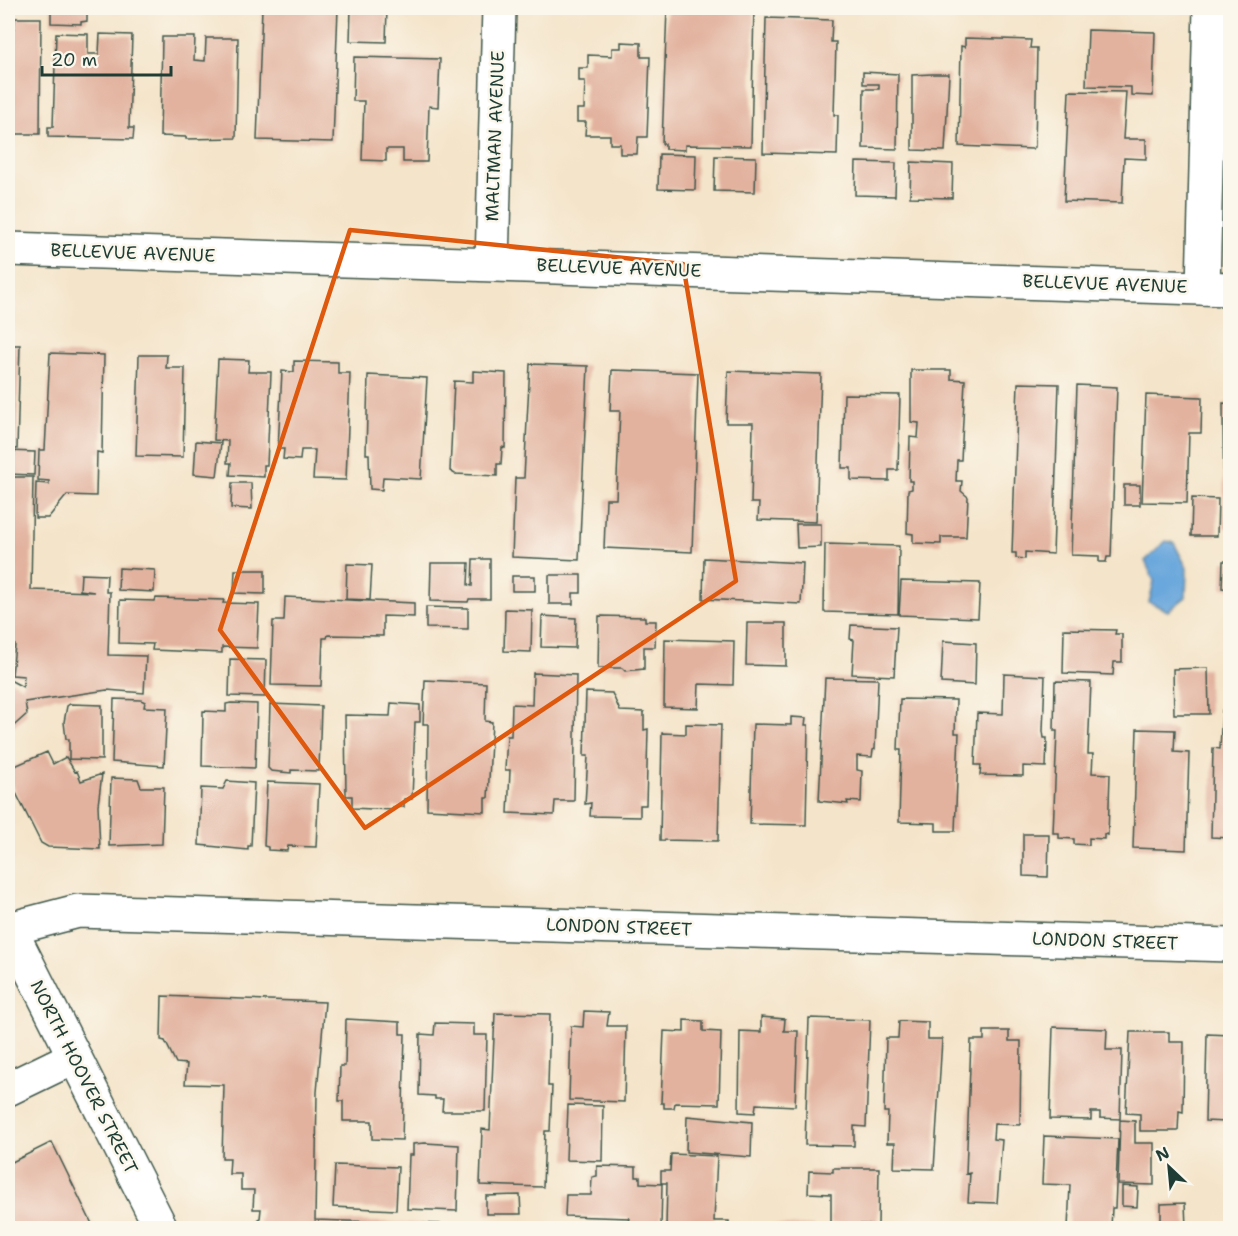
<svg xmlns="http://www.w3.org/2000/svg" width="1238" height="1236" font-family="'Shantell Sans',sans-serif">
	<style>
		.water { fill: #6aa7dc; stroke: #447288; stroke-width: 1.5 }
		.building { fill: #e2b29f }
		.lines { fill: none; stroke-linecap: round; stroke-linejoin: round }
		.minor-casing { stroke: #3f564a; stroke-width: 36 }
		.tertiary-casing { stroke: #3f564a; stroke-width: 36 }
		.minor { stroke: #fff; stroke-width: 33 }
		.tertiary { stroke: #fff; stroke-width: 33 }
		.marked { fill: none; stroke: #de580e; stroke-width: 4.5; stroke-linejoin: round }
		.labels { text-anchor: middle; stroke-width: 5; stroke-linejoin: round; paint-order: stroke }
		.street-label { font-size: 18px; fill: #1f3d34; stroke: #fbf7ec }
	</style>
	<rect width="100%" height="100%" fill="#fbf7ec"/>
	<filter id="ink" filterUnits="userSpaceOnUse"><feTurbulence type="fractalNoise" baseFrequency=".0167" numOctaves="2"/><feDisplacementMap in="SourceGraphic" scale="12" xChannelSelector="R" yChannelSelector="G"/><feConvolveMatrix kernelMatrix="1 2 1 2 8 2 1 2 1" color-interpolation-filters="sRGB"/></filter>
	<filter id="wash" filterUnits="userSpaceOnUse"><feTurbulence type="fractalNoise" baseFrequency=".008" numOctaves="4" result="noise"/><feDisplacementMap in="SourceGraphic" scale="24" xChannelSelector="R" yChannelSelector="G"/><feGaussianBlur stdDeviation="1.35" result="paint"/><feColorMatrix in="noise" values="0 0 0 0 0 0 0 0 0 0 0 0 0 0 0 0 0 1.4 0 .05"/><feComposite in="paint" operator="in"/></filter>
	<g filter="url(#wash)">
		<rect width="100%" height="100%" fill="#f4e4c9"/>
		<!-- water -->
		<path class="water" d="M1166,541L1174,543L1187,568L1186,597L1168,611L1149,602L1154,581L1145,561Z"/>
		<g id="blocks">
			<!-- building -->
			<path class="building" d="M51,8H87V21L81,22V24L51,23Z
				M262,8H338L333,142L257,140Z
				M351,8H387L386,42L350,41Z
				M667,8H754L751,146L685,145V150L665,149V144H662Z
				M15,18H41L40,134H8V28H14Z
				M766,18L832,20L831,42H836L834,115H838L837,155L763,153Z
				M1088,30L1155,32L1153,96L1131,95V87L1086,86Z
				M56,33L88,34V54H99L100,34L132,35L129,128H134L133,139L48,137V127H53Z
				M162,37H195L194,60L205,61L206,38H238L236,138L186,139V137L160,136Z
				M965,38L1031,40L1030,48H1037L1035,147L1032,149L959,146L961,46L965,47Z
				M621,42L641,43V57H650L647,137H638L637,154H620V144H610V135H585L586,122H577V109H584L585,81H579V68H588V55L612,56V48H621Z
				M354,57L440,59L438,107L429,106L427,162H403V149H386V161L362,160L364,101H353Z
				M863,72L898,74L897,149L863,148L864,89H879V84H863Z
				M932,74H949L945,151L912,150V75Z
				M1069,91L1126,92L1123,139H1146V159L1124,158L1122,203L1064,201Z
				M659,154L696,155L695,190L658,189Z
				M715,156L756,157L755,192L714,191Z
				M856,162L896,163L895,196L855,195Z
				M911,162L953,164L952,198L910,197Z
				M8,345H20L17,449H8Z
				M50,353L104,355L102,453L97,452L96,496L67,495L48,518H35L36,483L49,484V481L38,480L39,450H45Z
				M139,355H167L166,368H185L183,457L136,456Z
				M218,359L249,360L248,372H271L267,465H264V477L230,475L231,463H227L228,441L214,440Z
				M294,361L338,362V373H350L346,480L313,479L315,450H301L300,460L283,459L284,449H278L282,371L294,372Z
				M530,364L588,366L579,560L512,557L515,478H524Z
				M612,370L698,373L692,552L604,548L606,499H616L620,411H610Z
				M911,370H951V379L965,380L961,460H957L956,481H962L961,491L968,497L966,537H941V544L913,543V534L907,533L908,490L912,489V481H909L910,437L918,438L919,423L911,422Z
				M473,371L506,373L505,448L502,447L501,464H497V476L455,474L450,471L454,381L473,382Z
				M728,371L821,374L816,522L758,520L759,503H751L753,423H726Z
				M368,375L427,378L421,479L383,477L382,490L370,489L369,454H366Z
				M1018,383L1059,384L1053,554L1025,552V559L1016,558V553H1012Z
				M1077,385L1117,387L1111,557H1107L1106,562H1099V556L1071,555Z
				M844,394L900,395L898,470H889V481L851,480V468H842Z
				M1146,395L1202,397L1201,433H1189L1187,503L1142,502Z
				M1223,403L1230,404V528H1224Z
				M196,441L221,443L217,476L194,474Z
				M8,451L35,452L34,475L8,474Z
				M8,477H33L31,590L94,592L80,590L81,574L107,575L106,592H110L108,655L146,656L144,693L107,690L25,702L27,714L8,731V679L23,687L24,676L12,675L15,645H8Z
				M232,483H251L252,509L231,508Z
				M1124,485H1140V505H1124Z
				M1192,498L1218,499L1217,536H1191Z
				M796,524H821V547L797,548Z
				M825,544L899,546L898,614L824,612Z
				M704,558L803,563L801,604L703,599Z
				M473,559H490V599H469L468,602L430,601L431,563H469L468,585L472,586Z
				M1223,561H1230V589L1222,588Z
				M347,564L372,565L370,600L346,599Z
				M119,568L155,570L154,592L118,590Z
				M235,570H265V594L234,593Z
				M549,575H581V593H573V604H549Z
				M512,576H535V591H512Z
				M901,581L980,583L978,618L899,615Z
				M285,597L414,603V617L383,616V636L328,635L327,638H323L321,686L271,685L273,621H284Z
				M156,598L224,600L223,603L259,604L257,648L222,647V653L152,650L153,644L119,643L120,600L155,601Z
				M426,607L468,608V629L426,628Z
				M505,609L532,610L531,652L504,651Z
				M542,616L576,618L575,648L541,647Z
				M599,616L645,617V621H656L655,647H644V669L625,671L622,668H598Z
				M747,623H786V666L746,665Z
				M851,625L897,627L894,676L852,674L854,640L850,639Z
				M1064,629L1116,630L1115,634H1122V662H1114L1113,675L1063,673Z
				M665,639L734,641L733,685L699,684L698,708L664,707Z
				M943,641L976,643L975,685L941,683Z
				M230,659L266,660L265,697L229,696Z
				M1208,668L1209,714H1174L1173,669Z
				M533,673L576,675L574,801H555L554,815L508,813L510,770H505L507,736H511L512,704L532,705Z
				M1004,674L1045,676L1043,731L1044,738H1047L1046,767L1023,766V776L980,775L981,765H975L977,713L1003,714Z
				M825,678L878,679L875,749L873,750L872,757L857,756V770L862,771L861,802L847,801L848,804L819,801Z
				M425,680L486,683L485,721L492,722L488,798H485V812L427,809L428,724H423Z
				M1055,681L1091,682L1088,754H1093L1092,773L1110,774L1108,835L1104,834V839L1089,838V845L1074,844V839L1059,838V833H1053L1057,731H1054Z
				M586,692L612,693L620,711L644,712V730L648,729L646,805H640V817L590,816L591,803L585,804L588,756H584Z
				M114,699L141,700L145,702L144,707L167,708L164,766L112,762Z
				M900,699L956,700L955,733H959L955,831H936V823L899,822L901,750H898Z
				M231,703L257,704L255,768L202,766L203,711L226,712V704Z
				M391,703L420,705V722H415L412,799H404V807H393V810L352,808V796H346L345,715L390,716Z
				M70,704L102,705V760L69,759V739H66L64,722L67,706Z
				M270,704L321,706L319,771L291,770V773L271,771L268,768Z
				M1222,710H1230V838L1211,837L1213,748L1220,749Z
				M791,717L806,718L805,725H808L806,825L750,824L753,724L791,725Z
				M686,724L721,725L718,841L660,840L662,733L686,734Z
				M1137,729L1175,730L1174,752L1189,753L1186,850L1133,848Z
				M47,752L53,764L66,757L75,772L77,771L81,781L102,774L98,805L100,849L48,847L41,843L8,777V769Z
				M111,778L138,779L141,787H164L162,844L109,846Z
				M227,781L254,783L251,846H248V850L199,845L201,788L223,789Z
				M267,782L319,784L316,847L288,846L287,851L268,850V847L264,846Z
				M1023,834H1049L1048,877L1023,876Z
				M162,996L325,1002L317,1092L315,1220L440,1224L441,1228H263L258,1219L260,1218L261,1209H253L254,1190H241V1174H229L230,1158H222L224,1085L185,1084L187,1064L176,1063L165,1041L161,1040Z
				M584,1011L609,1012L607,1026H626L624,1102L569,1100L571,1026L583,1027Z
				M495,1013L550,1014L548,1086H552L550,1131H545L543,1187L480,1185L482,1129L490,1130Z
				M761,1017L785,1019L784,1031H798L795,1106L756,1104L755,1113L739,1112L740,1031L761,1032Z
				M809,1018L870,1020L866,1127L854,1126V1146L805,1145Z
				M346,1019L400,1022V1034H405L402,1140L372,1139V1121H343V1101H339L340,1066H345Z
				M684,1020L703,1021V1031L721,1032L719,1104L675,1103L674,1108H664V1103H661L664,1031L684,1032Z
				M899,1021L928,1022V1039H942L934,1169L894,1168L895,1143H887L888,1112H884L886,1038H898Z
				M435,1023L474,1024V1035H487L485,1111H442L443,1099H435V1096L419,1095L420,1034L434,1035Z
				M1053,1027L1107,1029L1106,1050H1122L1120,1119L1100,1118V1112H1091V1120L1050,1119Z
				M984,1031H1009V1041H1021L1020,1125L994,1124L993,1139L1002,1140L997,1203L968,1202L970,1173L966,1174L971,1040H984Z
				M1130,1032H1169V1042H1184L1183,1112L1179,1111L1178,1131H1140V1114L1126,1113Z
				M1207,1034L1230,1035V1118H1227V1122L1205,1121Z
				M568,1105L603,1106L602,1161L566,1160Z
				M687,1116L752,1122L751,1157L686,1152Z
				M1120,1120L1135,1121V1143H1154V1185L1118,1184Z
				M1044,1136L1118,1139L1115,1208H1112L1111,1228H1068L1070,1185L1042,1184Z
				M52,1142L94,1228H8V1164Z
				M425,1143L459,1145L457,1211L407,1209L409,1155H413V1144Z
				M671,1154L717,1156L714,1221H729V1228H666L667,1183H661V1171H670Z
				M335,1165L398,1167L396,1210L333,1207Z
				M597,1166L636,1167V1177H640V1183L662,1184L661,1228H588V1224L628,1223L629,1218L565,1216L566,1195H591L592,1177L597,1176Z
				M833,1168H879L878,1225L831,1223V1194L808,1193L809,1171L833,1172Z
				M1122,1186L1138,1187L1137,1207L1122,1206Z
				M520,1195L521,1214H486V1196Z
				M1185,1203L1186,1228H1161V1204Z
				M747,1224L814,1226V1228H747Z"/>
		</g>
	</g>
	<g filter="url(#ink)">
		<use href="#blocks" fill-opacity="0" stroke="#3f564a" stroke-width="1.5"/>
		<g class="lines">
			<!-- minor casing -->
			<g class="minor-casing">
				<path id="minor" d="M492,264L499,8
					M1203,288L1210,8
					M9,929L78,911L1230,945
					M8,1089L74,1057"/>
			</g>
			<!-- tertiary casing -->
			<g class="tertiary-casing">
				<path id="tertiary" d="M8,249L1230,289
					M8,925L161,1228"/>
			</g>
			<!-- minor -->
			<use href="#minor" class="minor"/>
			<!-- tertiary -->
			<use href="#tertiary" class="tertiary"/>
		</g>
	</g>
	<!-- marked area -->
	<path class="marked" d="M350,230L683,264L736,581L365,828L220,630Z"/>
	<g class="labels">
		<!-- street labels -->
		<g class="street-label">
			<text transform="translate(495 136) rotate(-88)" y="6">MALTMAN AVENUE</text>
			<text transform="translate(133 253) rotate(2)" y="6">BELLEVUE AVENUE</text>
			<text transform="translate(619 268) rotate(2)" y="6">BELLEVUE AVENUE</text>
			<text transform="translate(1105 284) rotate(2)" y="6">BELLEVUE AVENUE</text>
			<text transform="translate(619 927) rotate(2)" y="6">LONDON STREET</text>
			<text transform="translate(1105 941) rotate(2)" y="6">LONDON STREET</text>
			<text transform="translate(84 1077) rotate(63)" y="6">NORTH HOOVER STREET</text>
		</g>
	</g>
	<!-- margin -->
	<rect width="1238" height="1236" fill="none" stroke="#fbf7ec" stroke-width="30"/>
	<!-- north arrow -->
	<g transform="translate(1169 1167) rotate(334)" stroke="#fbf7ec" stroke-width="4.5" paint-order="stroke">
	<path d="M0-4.5L10 22L0 15L-10 22Z" fill="#1f3d34"/>
	<text y="-9" font-size="16" font-weight="bold" text-anchor="middle" fill="#1f3d34">N</text>
	</g>
	<!-- scale -->
	<path d="M42 66v9h129v-9" fill="none" stroke="#1f3d34" stroke-width="3"/>
	<text x="51" y="66" font-size="18" fill="#1f3d34" stroke="#fbf7ec" stroke-width="4.5" paint-order="stroke">20 m</text>
</svg>
